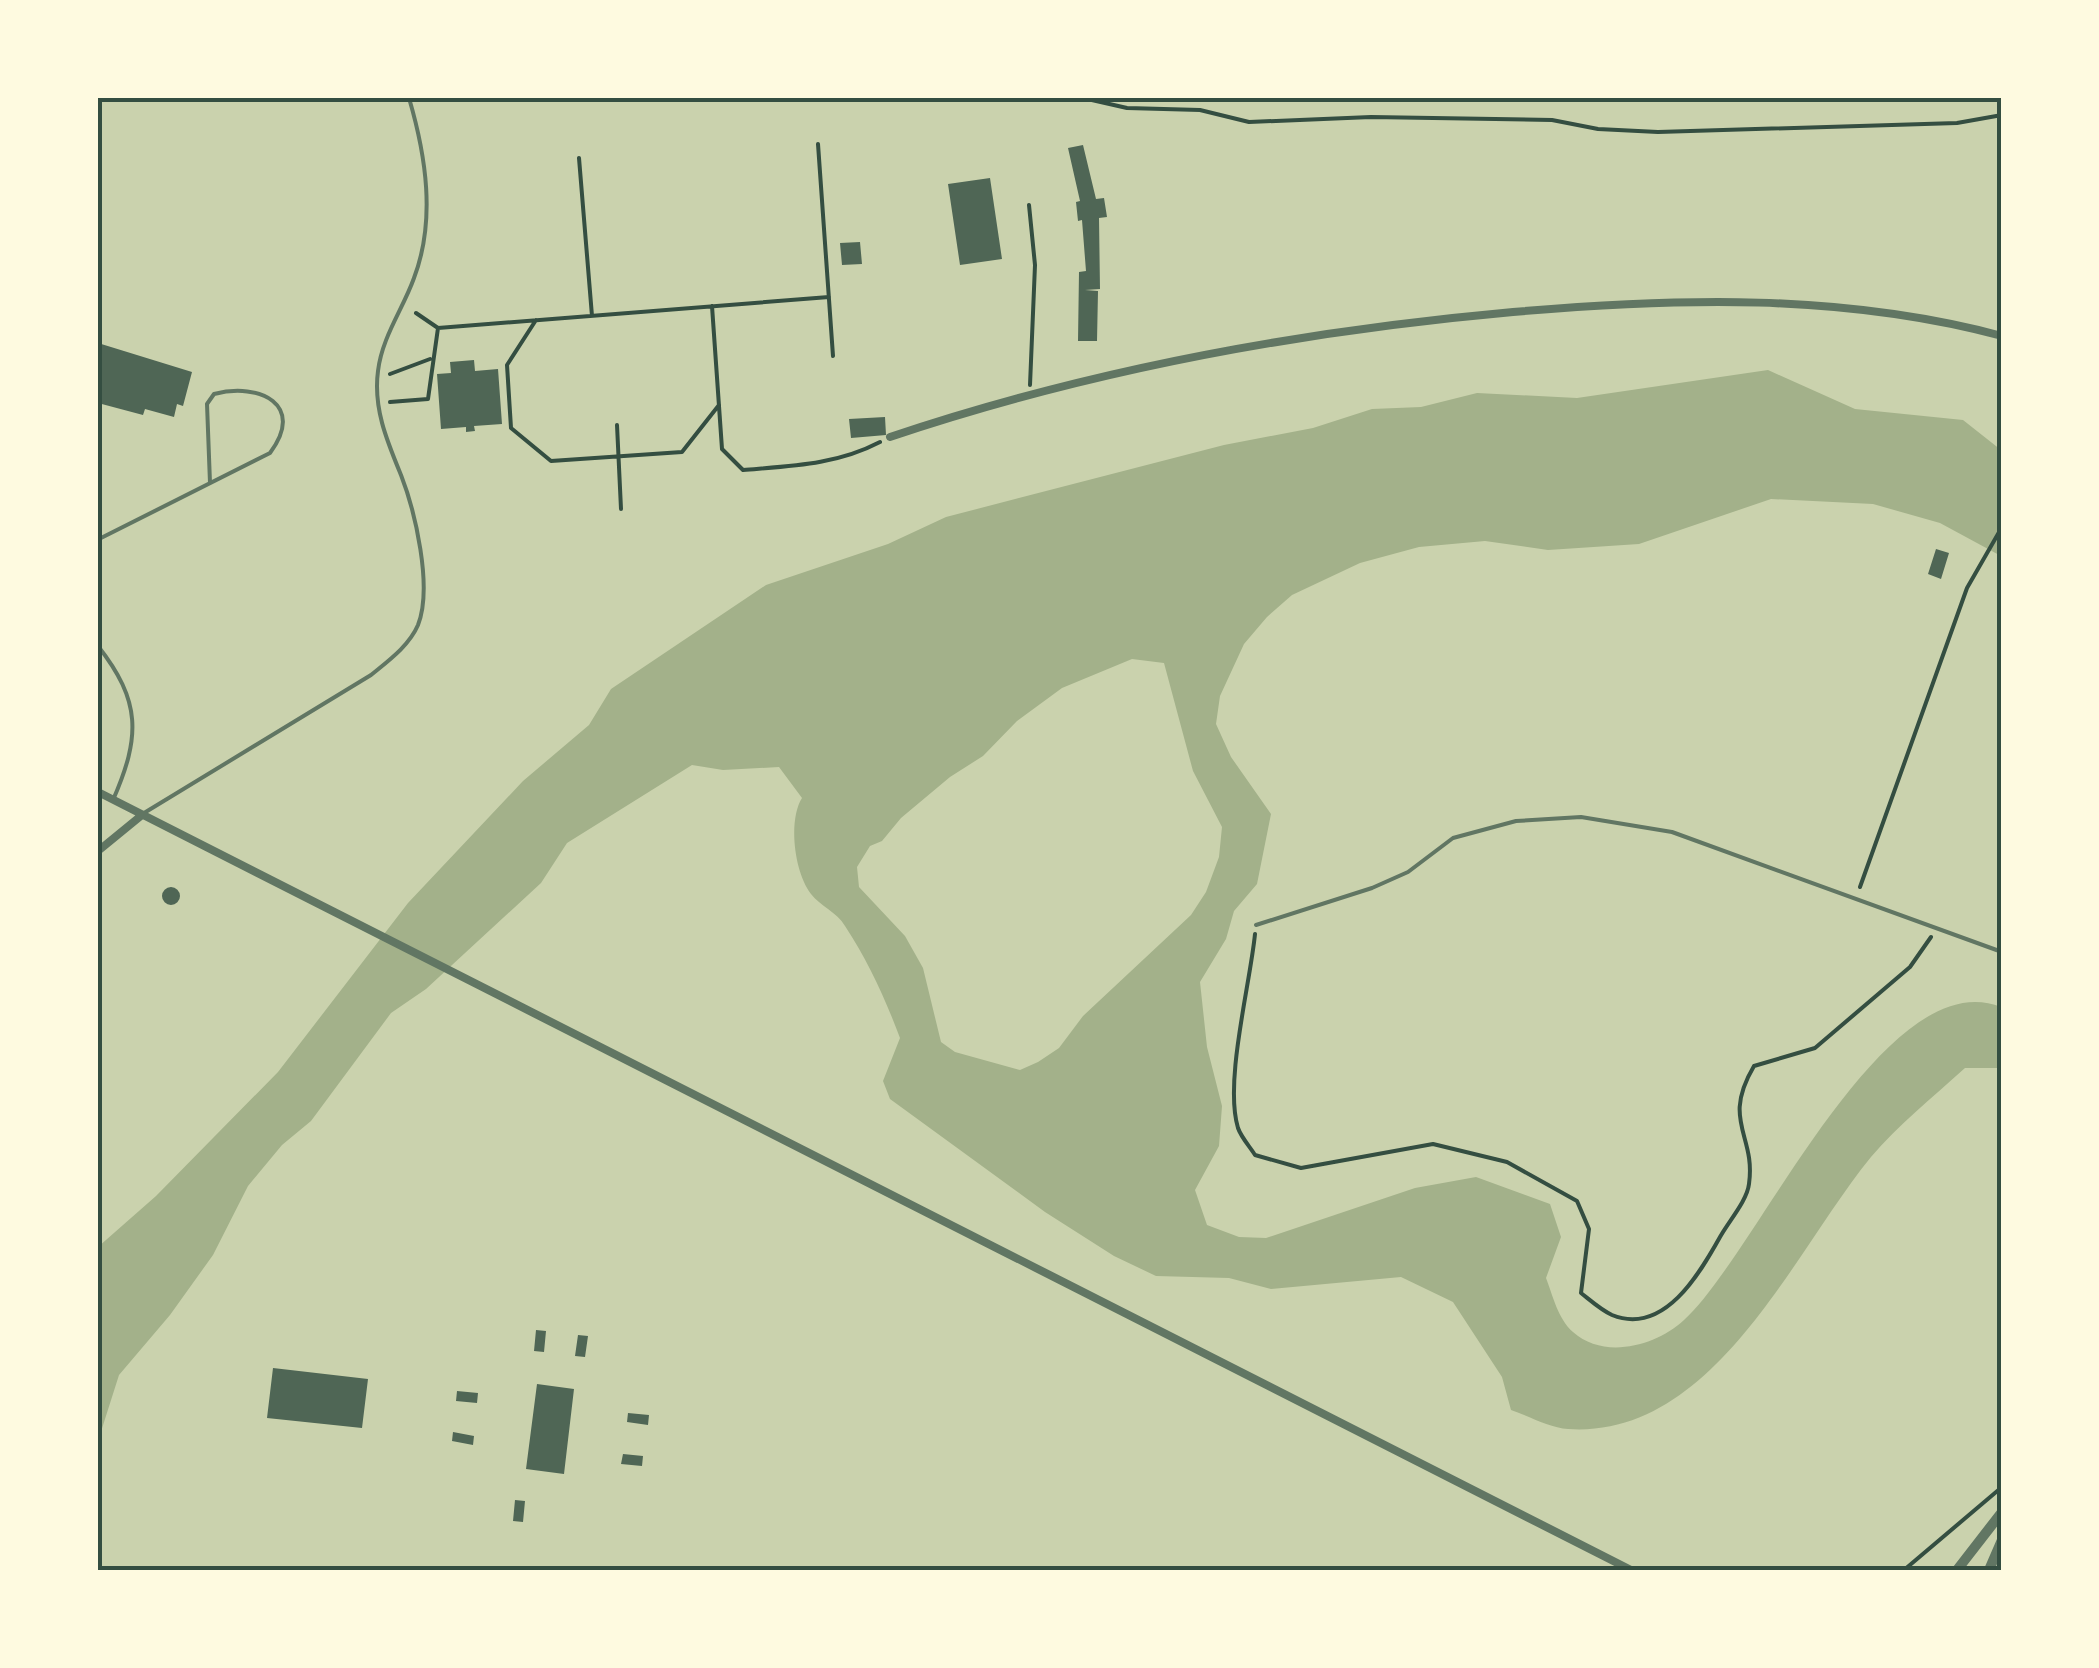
<svg xmlns="http://www.w3.org/2000/svg" width="2099" height="1668" font-family="Quicksand,sans-serif">
	<style>
		.green { fill: #cad2ad }
		.water { fill: #a3b18a; fill-rule: evenodd }
		.building { fill: #4f6655 }
		.lines { fill: none; stroke-linecap: round; stroke-linejoin: round }
		.path { stroke: #344e41; stroke-width: 4 }
		.service { stroke: #617663; stroke-width: 4 }
		.minor { stroke: #617663; stroke-width: 8 }
		.tertiary { stroke: #617663; stroke-width: 10 }
		.neatline { fill: none; stroke: #344e41; stroke-width: 4 }
	</style>
	<rect width="100%" height="100%" fill="#e9edc9"/>
	<!-- green -->
	<path class="green" d="M98,98H2001V1570H98Z"/>
	<!-- water -->
	<path class="water" d="M1768,370L1855,409L1963,420L2001,450V556L1940,523L1873,504L1771,499L1639,544L1548,550L1485,541L1419,547L1360,563L1292,595L1267,617L1244,644L1220,696L1216,724L1231,757L1271,814L1257,884L1234,911L1226,939L1200,982L1207,1047L1222,1106L1219,1146L1195,1190L1207,1225L1239,1237L1266,1238L1415,1188L1476,1177L1550,1204L1561,1237L1546,1278C1553,1296 1558,1319 1573,1332C1604,1360 1656,1346 1684,1320C1756,1255 1884,960 2001,1007V1068H1965C1933,1097 1898,1125 1871,1157C1793,1252 1714,1439 1568,1429C1550,1428 1529,1416 1511,1410L1502,1377L1453,1302L1401,1277L1271,1289L1229,1278L1156,1276L1114,1256L1045,1212L890,1099L883,1081L900,1038C885,998 868,961 845,926C837,912 820,906 811,894C794,872 788,820 802,798L779,767L723,770L692,765L567,843L541,883L426,989L391,1013L311,1121L282,1145L248,1186L213,1255L170,1315L119,1375L98,1441V1247L156,1196L278,1072L408,903L523,781L589,725L611,689L766,585L888,544L946,517L1224,445L1313,428L1372,409L1421,407L1477,393L1577,398ZM1132,659L1164,663L1193,771L1222,827L1219,857L1206,892L1191,915L1083,1016L1059,1048L1038,1062L1020,1070L955,1052L941,1042L923,968L905,936L859,887L857,867L870,846L882,841L901,818L950,777L983,756L1017,721L1062,688Z"/>
	<!-- building -->
	<path class="building" d="M1083,145L1096,199L1104,198L1107,217L1099,218L1100,289L1085,290L1098,291L1097,341H1078L1079,272L1086,271L1082,220L1078,221L1076,202L1080,201L1068,148Z
		M990,178L1002,259L960,265L948,184Z
		M860,242L862,264L842,265L840,243Z
		M98,343L192,372L183,406L177,404L174,417L145,409L143,415L98,403Z
		M474,360L475,371L498,369L502,424L474,426L475,431L466,432V427L441,429L437,374L451,373L450,362Z
		M885,417L886,435L851,438L849,419Z
		M1936,549L1949,553L1941,579L1928,574Z
		M162 896a9 9 0 1 1 18 0a9 9 0 1 1-18 0Z
		M536,1330L546,1331L544,1352L534,1351Z
		M578,1335L588,1336L585,1357L575,1356Z
		M273,1368L368,1379L362,1428L267,1418Z
		M537,1384L574,1389L564,1474L526,1469Z
		M457,1391L478,1393L477,1403L456,1401Z
		M628,1413L649,1415L648,1425L627,1422Z
		M453,1432L474,1436L473,1445L452,1441Z
		M623,1454L643,1456L642,1466L621,1464Z
		M515,1500L525,1501L523,1522L513,1521Z"/>
	<g class="lines">
		<!-- path -->
		<path class="path" d="M1083,98L1127,108L1200,110L1249,122L1371,117L1552,120L1598,129L1658,132L1957,123L2002,115
			M818,144L833,356
			M579,158L592,316
			M1029,205L1035,265L1030,385
			M712,306L722,449L743,470C791,466 836,465 880,442
			M416,313L438,328L829,297
			M536,320L507,365L511,428L551,461L682,452L719,405
			M390,374L430,359
			M390,402L428,399L438,328
			M617,425L621,509
			M1860,887L1967,588L2002,527
			M1255,934C1250,985 1224,1082 1238,1128C1241,1137 1250,1147 1255,1155L1301,1168L1433,1144L1507,1162L1577,1201L1589,1229L1581,1293C1590,1300 1601,1310 1612,1315C1664,1336 1700,1273 1720,1237C1728,1222 1747,1201 1749,1184C1756,1134 1721,1122 1754,1066L1815,1048L1910,967L1931,937
			M1904,1570L2002,1487"/>
		<!-- service -->
		<path class="service" d="M98,544L99,539L270,453C306,405 260,382 214,394L207,404L210,483
			M98,646C141,701 141,736 113,800
			M144,813L371,675C388,661 409,646 418,625C433,587 415,511 401,475C387,441 373,408 378,371C382,337 403,309 414,278C436,220 426,156 409,98
			M1256,925L1372,888L1408,872L1453,838L1516,821L1581,817L1672,832L2002,952"/>
		<!-- minor -->
		<path class="minor" d="M890,437C1092,369 1301,331 1513,312C1677,298 1841,293 2002,336
			M98,792L1631,1570
			M98,851L142,815"/>
		<!-- tertiary -->
		<path class="tertiary" d="M1957,1570L2002,1512
			M1989,1570L2002,1540"/>
	</g>
	<!-- border -->
	<rect width="2099" height="1668" fill="none" stroke="#fefae0" stroke-width="200"/>
	<rect x="100" y="100" width="1899" height="1468" class="neatline"/>
</svg>
